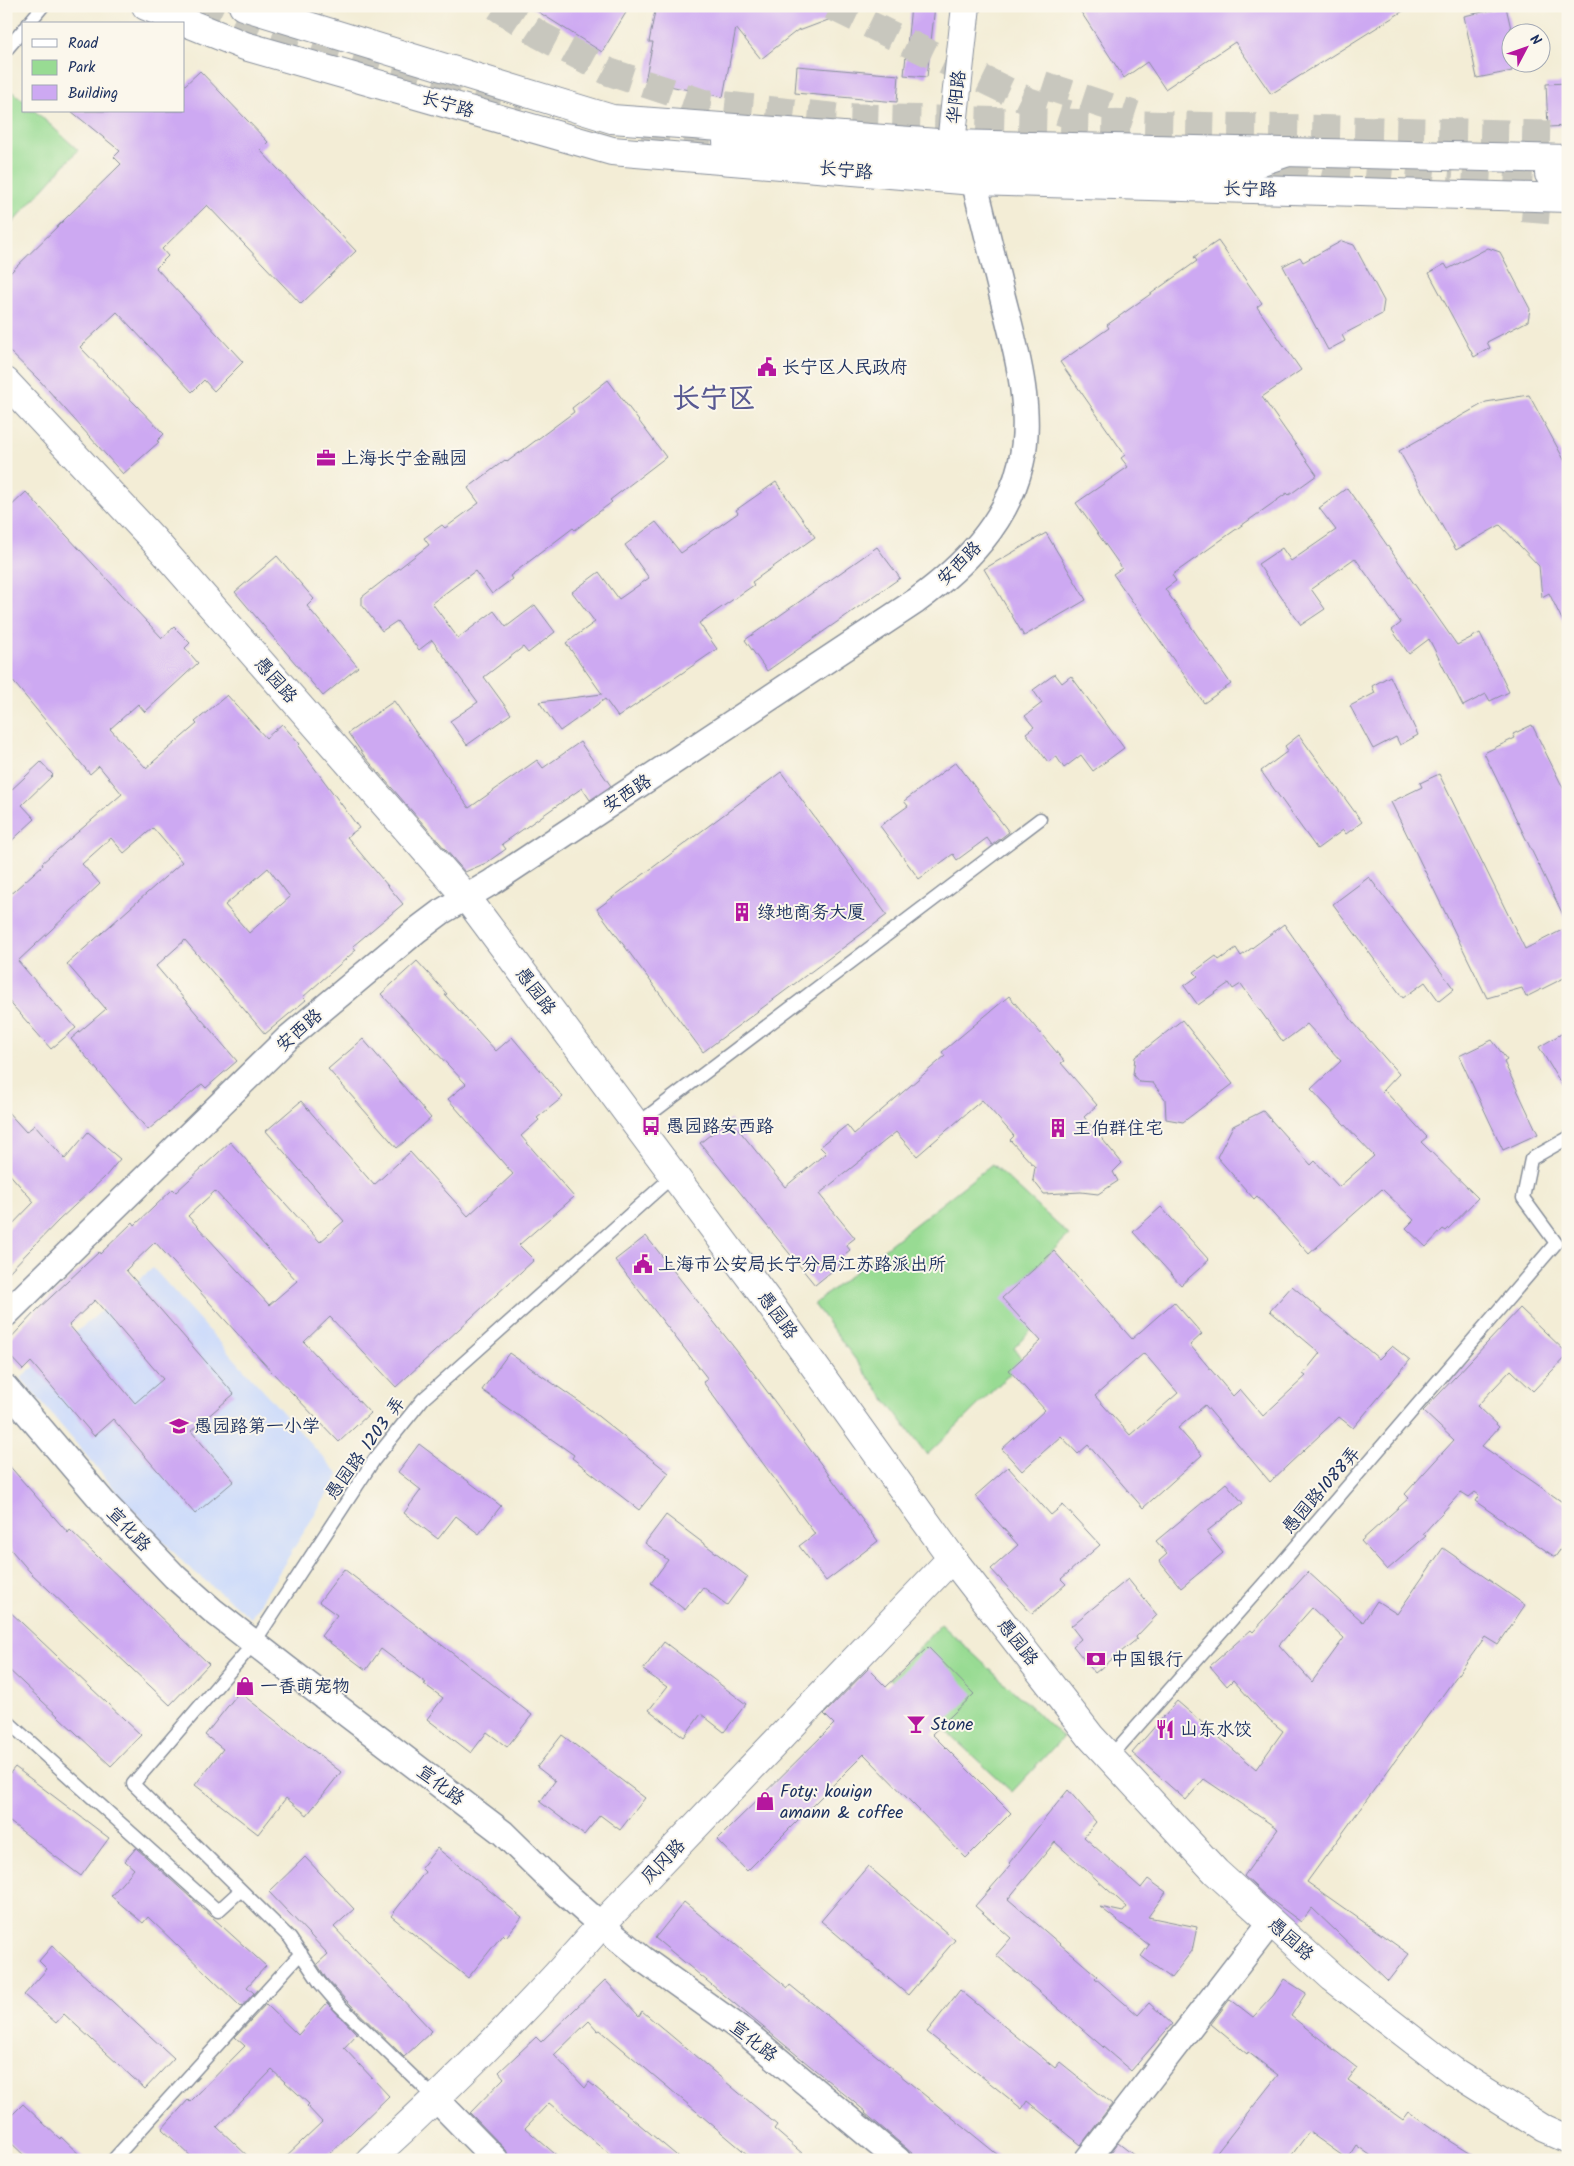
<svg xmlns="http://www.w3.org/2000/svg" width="1574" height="2166" font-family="Kalam,'LXGW WenKai TC',sans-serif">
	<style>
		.built { fill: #cddbfa }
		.green { fill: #98db93; stroke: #5a8578 }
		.building { fill: #cda9f2; fill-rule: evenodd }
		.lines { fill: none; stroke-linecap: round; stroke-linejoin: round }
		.trunk-tunnel { stroke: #c8c7be; stroke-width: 28; stroke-dasharray: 28 14; stroke-linecap: butt }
		.service-casing { stroke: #878e9a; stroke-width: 15 }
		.minor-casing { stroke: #878e9a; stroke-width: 28 }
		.tertiary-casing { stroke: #878e9a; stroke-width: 30 }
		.secondary-casing { stroke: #878e9a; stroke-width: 30 }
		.primary-casing { stroke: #878e9a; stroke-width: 30 }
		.trunk-casing { stroke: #878e9a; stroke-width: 30 }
		.service { stroke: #fff; stroke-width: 12 }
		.minor { stroke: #fff; stroke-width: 25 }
		.tertiary { stroke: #fff; stroke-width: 28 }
		.secondary { stroke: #fff; stroke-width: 28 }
		.primary { stroke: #fff; stroke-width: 28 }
		.trunk { stroke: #fff; stroke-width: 28 }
		.labels { text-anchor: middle; stroke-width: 4; stroke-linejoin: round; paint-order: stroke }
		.street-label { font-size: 18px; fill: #1b2f5e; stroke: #fbf7ec }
		.poi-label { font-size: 18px; fill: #1b2f5e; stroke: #fbf7ec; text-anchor: start }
		.town-label { font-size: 28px; font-weight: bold; fill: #595a92; stroke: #fbf7ec }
	</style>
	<rect width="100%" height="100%" fill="#fbf7ec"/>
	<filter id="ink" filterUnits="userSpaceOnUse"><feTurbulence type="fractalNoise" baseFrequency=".02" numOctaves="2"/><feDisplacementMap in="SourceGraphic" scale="10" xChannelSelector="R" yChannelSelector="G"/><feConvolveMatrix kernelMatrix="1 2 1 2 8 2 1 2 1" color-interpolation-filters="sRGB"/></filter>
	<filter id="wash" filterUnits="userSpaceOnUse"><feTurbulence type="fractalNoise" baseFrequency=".0096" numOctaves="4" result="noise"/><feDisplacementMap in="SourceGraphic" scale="20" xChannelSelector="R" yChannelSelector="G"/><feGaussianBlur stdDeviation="1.12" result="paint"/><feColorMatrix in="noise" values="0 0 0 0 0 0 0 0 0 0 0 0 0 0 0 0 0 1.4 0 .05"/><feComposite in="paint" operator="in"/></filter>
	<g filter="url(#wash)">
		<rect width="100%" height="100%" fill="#f3edd6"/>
		<!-- built -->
		<path class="built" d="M153,1268L339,1475L251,1618L186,1565L123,1499L21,1378Z"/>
		<!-- green -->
		<path class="green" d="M6,86L24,101V111H35L78,150L7,229Z
			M992,1164L1069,1235L1015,1287L1040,1321L1014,1348L1023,1361L927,1455L814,1304Z
			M941,1624L1063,1737L1012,1792L890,1679Z"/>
		<g id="blocks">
			<!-- building -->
			<path class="building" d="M529,6H630L602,52Z
				M656,6H860V8L799,31V29L761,59L736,28L723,97L645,81L653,42H649Z
				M911,6H935L927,77L904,75Z
				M1077,6H1411L1271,94L1235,42L1165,89L1147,62L1124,78Z
				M1506,7L1512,33V71L1477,78L1464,16Z
				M797,66L899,75L897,102L795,93Z
				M200,71L268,142L260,150L356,251L301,304L207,205L162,249L168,256L156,268L243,362L214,391L204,380L192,392L117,312L80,347L164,434L157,441L159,442L123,474L40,381L6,348V277L121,164L114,157L120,151L71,111H184V86Z
				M1568,83V126L1548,127L1546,84Z
				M1218,241L1262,303L1257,307L1301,370L1262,397L1317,475L1289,495L1287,493L1172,575L1176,581L1165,589L1231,684L1204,703L1113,574L1122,568L1076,503L1128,467L1121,458L1125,455L1060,362L1109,328L1107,325L1197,261L1194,257Z
				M1342,241L1354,245L1384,301L1382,314L1342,335L1345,341L1328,350L1283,266L1300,257L1303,262Z
				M1488,248L1500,252L1530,309L1528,321L1487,342L1490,348L1474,357L1429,273L1445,264L1448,269Z
				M608,380L666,457L610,500L612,502L575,530L573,528L510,576L512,579L492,594L475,571L432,603L458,638L494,611L506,627L535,605L555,632L528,653L523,647L484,677L511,714L467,745L450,721L478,702L432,640L419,650L397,621L382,631L362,605V597L429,545L424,538L442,525L445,528L479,503L468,488L505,460L507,462L574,412L572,408Z
				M1529,395L1568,467V632L1549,593L1542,597L1539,566L1500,525L1456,550L1399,451L1486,402Z
				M776,482L815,537L752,582L754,585L699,623L717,649L618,717L605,699L560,731L539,702L602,694L566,643L595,622L572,592L599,572L619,599L649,578L625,545L656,522L681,553L738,513L736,510Z
				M1347,488L1457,645L1480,633L1509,692L1490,701L1486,694L1463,706L1429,639L1409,654L1392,630L1401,623L1355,558L1311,589L1325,609L1301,625L1258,564L1282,548L1291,561L1336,530L1319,508Z
				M26,492L162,638L174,627L190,643L185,648L198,663L145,712L138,704L110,729L146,768L197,724L195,722L227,695L266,738L282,724L300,744L298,746L359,828L347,837L403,904L353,946L356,950L303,997L306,1000L265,1034L185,940L156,966L237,1061L206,1088L202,1084L148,1130L71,1039L106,1009L67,964L182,862L153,828L124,853L111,838L82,864L100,884L18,961L76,1028L51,1049L6,998V898L43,865L42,863L122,794L99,766L90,774L6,673V511ZM268,868L290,897L249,933L225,905Z
				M1046,533L1086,600L1024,636L984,569Z
				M877,547L900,578L767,671L745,640Z
				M277,556L314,599L307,606L358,667L323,696L235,592Z
				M1055,674L1062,683L1071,676L1124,748L1093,771L1081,755L1064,768L1056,756L1048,762L1026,733L1034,727L1025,716L1042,703L1033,690Z
				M1390,676L1418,735L1400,745L1396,737L1373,749L1350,706L1375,693L1372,686Z
				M394,701L469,808L537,760L543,768L580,742L611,786L590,800L582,788L502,844L506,849L486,863L465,872L365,757L348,733Z
				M1532,725L1568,798V925L1484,753L1515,738L1513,734Z
				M1299,735L1362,822L1346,834L1343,830L1317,849L1261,771L1288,751L1285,746Z
				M41,762L53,775L22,805L35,819L6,846V789L9,792Z
				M956,762L1009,832L992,845L987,838L957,860L953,854L919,879L880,826L908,806L904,801Z
				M781,772L887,915L703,1052L597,909Z
				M1439,774L1525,949L1568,927V976L1526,997L1522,988L1487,998L1391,802L1422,787L1420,783Z
				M1369,877L1454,989L1439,1001L1425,982L1403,998L1333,904Z
				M1284,924L1353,1022L1399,1074L1382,1092L1384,1090L1427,1137L1421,1142L1478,1198L1446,1231L1443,1229L1426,1247L1406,1228L1414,1220L1382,1189L1309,1254L1257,1196L1254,1199L1217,1157L1233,1126L1263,1111L1311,1165L1315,1161L1339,1187L1374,1156L1311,1089L1341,1061L1307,1024L1283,1042L1241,984L1233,989L1229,983L1198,1005L1184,986L1198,976L1194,972L1216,956L1219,960L1236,948L1241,956Z
				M417,961L447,994L445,995L496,1051L512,1037L563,1097L537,1118L539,1120L521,1136L574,1197L519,1245L534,1260L396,1387L330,1317L304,1342L370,1413L339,1442L271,1371L155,1242L126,1270L234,1394L191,1431L234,1481L195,1514L113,1419L94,1436L31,1362L23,1370L6,1352V1343L36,1311L99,1252L100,1254L133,1222L135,1225L173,1189L176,1192L230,1142L320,1242L344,1221L266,1131L301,1101L374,1185L410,1152L468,1216L513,1174L448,1099L466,1084L381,994ZM215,1191L297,1281L269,1305L188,1216ZM95,1300L163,1379L135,1403L69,1325Z
				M1009,996L1064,1061L1061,1063L1097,1105L1084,1117L1122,1163L1113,1172L1118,1181L1098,1194L1081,1192L1044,1194L1033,1180L1035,1167L1010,1140L1014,1136L982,1100L917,1156L896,1132L819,1194L855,1238L846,1245L850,1250L839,1259L842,1263L815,1285L700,1143L730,1119L785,1187L826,1153L820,1147L847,1125L854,1134L945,1056L942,1052Z
				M1182,1020L1233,1084L1183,1122L1166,1119L1165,1099L1153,1083L1139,1082L1133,1075L1135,1057Z
				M1568,1030V1095L1539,1047Z
				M363,1039L431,1118L397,1148L328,1069Z
				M1492,1040L1507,1060L1504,1062L1538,1134L1503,1150L1459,1056Z
				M6,1110L26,1132L35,1125L65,1159L88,1132L120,1159L105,1177L58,1221L6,1275V1231L34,1202L6,1170Z
				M1161,1207L1209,1260L1181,1285L1133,1232Z
				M646,1236L740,1355L878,1541L826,1581L799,1546L815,1534L703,1382L708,1379L615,1260Z
				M1054,1251L1132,1339L1174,1302L1202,1334L1190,1345L1233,1396L1240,1389L1263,1416L1306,1376L1303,1374L1320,1353L1270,1311L1292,1286L1379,1359L1392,1346L1410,1360L1353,1428L1339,1417L1270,1482L1205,1405L1178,1428L1202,1455L1143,1508L1088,1445L1078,1454L1061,1436L1022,1471L1002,1449L1045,1410L1009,1370L1041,1341L1002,1298ZM1144,1353L1178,1393L1130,1435L1095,1396Z
				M1520,1308L1568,1354L1533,1391L1511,1370L1477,1406L1499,1427L1482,1446L1568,1506V1539L1555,1557L1475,1501L1479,1495L1475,1492L1469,1497L1461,1492L1423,1534L1426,1536L1387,1570L1361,1541L1409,1498L1405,1494L1454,1440L1423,1411Z
				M509,1353L584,1405L669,1473L639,1510L572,1458L574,1455L482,1390Z
				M419,1444L501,1506L479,1534L456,1516L438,1539L404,1513L421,1490L398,1472Z
				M6,1462L68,1533L70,1530L209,1664L170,1705L30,1572L6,1544Z
				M1008,1467L1051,1515L1063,1505L1100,1545L1061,1579L1066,1584L1032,1614L991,1569L1018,1545L975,1496Z
				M1226,1483L1243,1503L1206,1532L1223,1553L1181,1588L1159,1561L1167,1554L1156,1541Z
				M666,1515L748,1577L727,1605L703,1587L685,1610L651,1583L668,1560L645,1543Z
				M1443,1548L1525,1605L1498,1645L1485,1637L1307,1882L1409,1954L1388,1981L1312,1908L1301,1922L1267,1897L1244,1876L1278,1829L1204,1779L1186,1800L1132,1753L1177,1701L1256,1769L1283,1731L1265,1716L1233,1680L1227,1686L1210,1666L1251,1630L1253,1632L1308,1572L1363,1622L1377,1601L1397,1614ZM1312,1608L1344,1638L1312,1682L1279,1645Z
				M344,1569L532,1715L507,1747L487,1732L471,1753L427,1719L443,1698L424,1684L426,1683L381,1649L366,1670L321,1636L337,1615L319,1602Z
				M1128,1579L1157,1615L1136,1637L1137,1639L1095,1673L1073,1646L1081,1639L1071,1626Z
				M6,1608L141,1735L111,1766L6,1667Z
				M664,1642L746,1704L724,1732L701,1714L684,1737L649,1710L667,1687L643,1670Z
				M928,1647L974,1694L932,1734L1011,1813L966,1858L864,1754L747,1871L717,1840L834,1724L824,1714L868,1669L886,1687Z
				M239,1692L341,1772L307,1815L286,1798L258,1834L195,1785L223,1749L205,1735Z
				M562,1735L645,1798L620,1830L600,1815L584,1835L540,1802L555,1781L537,1767Z
				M15,1767L109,1838L81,1876L6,1819V1778Z
				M1068,1790L1096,1822L1084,1837L1141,1888L1148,1879L1166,1892L1148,1917L1197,1927L1192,1951L1171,1978L1141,1956L1149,1945L1100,1907L1123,1912L1127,1907L1055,1842L1008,1899L1097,1976L1095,1978L1138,2015L1149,2003L1172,2024L1131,2071L996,1955L1011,1938L975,1906L1011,1865L1009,1863Z
				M136,1848L266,1966L247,1987L254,1993L241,2007L148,1917L143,1923L111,1896L134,1869L125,1861Z
				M437,1848L522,1917L506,1937L503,1934L468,1978L391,1916L425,1872L421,1868Z
				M305,1857L354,1909L334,1927L432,2031L404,2057L345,1999L326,1978L317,1964L328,1954L269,1892Z
				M868,1866L955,1940L908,1995L821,1921Z
				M684,1902L788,1988L790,1985L1004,2160H920L865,2113L866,2112L655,1938Z
				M52,1946L174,2058L145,2089L64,2014L56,2023L24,1995L47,1969L39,1961Z
				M1284,1979L1306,1993L1291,2016L1357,2068L1348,2080L1403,2120L1409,2112L1452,2142L1481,2160H1377L1356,2145L1347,2159L1309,2132L1288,2160H1211L1278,2075L1248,2052L1247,2054L1211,2024L1230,1999L1253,2017L1273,1996Z
				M605,1980L639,2016L642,2011L777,2125L774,2129L810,2160H754L600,2030L598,2031L589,2021L554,2055L585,2088L589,2082L682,2160H617L549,2103L525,2128L562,2160H510L506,2150L470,2113L504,2078L499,2072L536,2037L541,2042Z
				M960,1990L1055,2068L1060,2062L1112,2104L1081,2145L1027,2101L1022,2109L927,2032Z
				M327,2003L357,2034L344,2048L389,2096L323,2160H282L322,2122L307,2106L309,2104L272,2070L217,2127L252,2160H195L162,2129L188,2100L190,2102L245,2046L235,2037L266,2004L298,2035Z
				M23,2104L60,2139L61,2137L85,2160H29L6,2138V2121Z
				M1118,2143L1140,2160H1105Z"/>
		</g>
	</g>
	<g filter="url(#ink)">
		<use href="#blocks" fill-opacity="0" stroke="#878e9a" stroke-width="1"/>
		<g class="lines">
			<!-- trunk-tunnel -->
			<path class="trunk-tunnel" d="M194,6L234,26L279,41L523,104
				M496,6L540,35L609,72L704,103L836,117L1568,135
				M831,6L1028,101L1068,114
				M1043,85L1135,115
				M642,131L692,140L727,142
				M1282,158L1345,173L1452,184
				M1231,166L1310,184
				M1463,169L1549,174
				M1522,208L1568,212"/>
			<!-- service casing -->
			<g class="service-casing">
				<path id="service" d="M28,24L43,6
					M6,50L24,29
					M636,1125L1040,819
					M6,1720L218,1911L241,1890
					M1110,1757L1275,1571L1556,1243L1523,1198L1531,1159L1568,1138
					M436,2099L339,2005L320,1983L290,1938L133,1784L254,1643L374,1460L423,1399L674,1175
					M113,2160L301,1953"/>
			</g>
			<!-- minor casing -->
			<g class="minor-casing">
				<path id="minor" d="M6,1314L288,1038L417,930L441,912L492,882L916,601C964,566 1007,523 1021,463C1034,410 1015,346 1002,295C993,257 983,219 974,181
					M6,1388L104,1503L175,1577L212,1610L285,1667L503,1833L558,1887L601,1925L644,1960L746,2033L898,2160
					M436,2099L496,2160
					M1087,2160L1271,1922"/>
			</g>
			<!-- tertiary casing -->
			<g class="tertiary-casing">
				<path id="tertiary" d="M963,163L951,144L966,6
					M370,2160C451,2086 529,2008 601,1925L952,1558"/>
			</g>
			<!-- secondary casing -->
			<g class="secondary-casing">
				<path id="secondary" d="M6,382L152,538L467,898L767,1300L952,1558L1091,1737L1216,1872L1333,1978L1453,2071L1545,2129L1568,2139"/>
			</g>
			<!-- primary casing -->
			<g class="primary-casing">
				<path id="primary" d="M146,6L245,46L612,151L974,181L1568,198
					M243,6L612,119L951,144L1568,159"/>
			</g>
			<!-- trunk casing -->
			<g class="trunk-casing">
				<path id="trunk" d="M727,142L850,150L961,160H1028L1221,175L1288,152
					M1549,174L1568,176"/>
			</g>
			<!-- service -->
			<use href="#service" class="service"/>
			<!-- minor -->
			<use href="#minor" class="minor"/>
			<!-- tertiary -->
			<use href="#tertiary" class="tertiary"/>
			<!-- secondary -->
			<use href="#secondary" class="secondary"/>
			<!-- primary -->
			<use href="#primary" class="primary"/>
			<!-- trunk -->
			<use href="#trunk" class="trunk"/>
		</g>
	</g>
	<!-- icons -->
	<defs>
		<g id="civic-bare" transform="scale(1.5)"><path d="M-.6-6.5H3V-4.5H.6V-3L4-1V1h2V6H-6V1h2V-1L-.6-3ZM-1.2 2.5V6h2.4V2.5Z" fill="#b5179e" stroke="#fbf7ec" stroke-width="2.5" paint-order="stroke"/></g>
		<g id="office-bare" transform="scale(1.5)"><path d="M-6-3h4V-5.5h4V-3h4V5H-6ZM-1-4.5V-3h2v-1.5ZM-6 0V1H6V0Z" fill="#b5179e" stroke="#fbf7ec" stroke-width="2.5" paint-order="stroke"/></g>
		<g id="building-bare" transform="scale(1.5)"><path d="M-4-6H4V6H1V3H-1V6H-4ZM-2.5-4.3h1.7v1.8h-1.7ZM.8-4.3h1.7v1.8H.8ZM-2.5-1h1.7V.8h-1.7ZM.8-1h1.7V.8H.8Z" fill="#b5179e" stroke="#fbf7ec" stroke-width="2.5" paint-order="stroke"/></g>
		<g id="bus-bare" transform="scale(1.5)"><path d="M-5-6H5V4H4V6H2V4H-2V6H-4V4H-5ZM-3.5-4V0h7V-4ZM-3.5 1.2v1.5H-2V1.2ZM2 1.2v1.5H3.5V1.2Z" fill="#b5179e" stroke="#fbf7ec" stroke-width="2.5" paint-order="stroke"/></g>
		<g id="school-bare" transform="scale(1.5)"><path d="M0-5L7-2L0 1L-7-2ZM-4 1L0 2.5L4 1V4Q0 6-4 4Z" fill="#b5179e" stroke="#fbf7ec" stroke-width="2.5" paint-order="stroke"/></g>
		<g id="bank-bare" transform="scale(1.5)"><path d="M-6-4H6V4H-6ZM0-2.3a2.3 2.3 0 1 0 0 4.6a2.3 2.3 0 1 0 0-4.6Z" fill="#b5179e" stroke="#fbf7ec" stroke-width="2.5" paint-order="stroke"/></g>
		<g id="shop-bare" transform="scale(1.5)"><path d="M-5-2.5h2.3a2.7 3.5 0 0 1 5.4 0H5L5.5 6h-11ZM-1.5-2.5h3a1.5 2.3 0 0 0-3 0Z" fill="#b5179e" stroke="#fbf7ec" stroke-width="2.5" paint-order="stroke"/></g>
		<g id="bar-bare" transform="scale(1.5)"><path d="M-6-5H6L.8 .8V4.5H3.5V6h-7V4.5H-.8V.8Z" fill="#b5179e" stroke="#fbf7ec" stroke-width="2.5" paint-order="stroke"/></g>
		<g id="restaurant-bare" transform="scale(1.5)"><path d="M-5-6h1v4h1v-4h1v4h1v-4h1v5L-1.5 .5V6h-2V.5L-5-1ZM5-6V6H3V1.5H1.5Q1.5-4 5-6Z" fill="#b5179e" stroke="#fbf7ec" stroke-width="2.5" paint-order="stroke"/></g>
	</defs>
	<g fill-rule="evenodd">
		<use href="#civic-bare" x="767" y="367"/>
		<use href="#office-bare" x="326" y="458"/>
		<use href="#building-bare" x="742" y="912"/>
		<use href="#bus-bare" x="651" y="1126"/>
		<use href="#building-bare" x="1058" y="1128"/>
		<use href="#civic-bare" x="643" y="1264"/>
		<use href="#school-bare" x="179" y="1426"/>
		<use href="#bank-bare" x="1096" y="1659"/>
		<use href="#shop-bare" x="245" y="1686"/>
		<use href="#bar-bare" x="916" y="1724"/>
		<use href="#restaurant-bare" x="1165" y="1729"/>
		<use href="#shop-bare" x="765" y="1801"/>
	</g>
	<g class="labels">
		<!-- street labels -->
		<g class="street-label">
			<text transform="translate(956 97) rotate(-84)" y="6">华阳路</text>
			<text transform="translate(448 104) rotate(16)" y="6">长宁路</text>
			<text transform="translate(846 170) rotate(5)" y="6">长宁路</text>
			<text transform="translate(1250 189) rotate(2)" y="6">长宁路</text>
			<text transform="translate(959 563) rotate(-45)" y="6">安西路</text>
			<text transform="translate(276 680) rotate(49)" y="6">愚园路</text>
			<text transform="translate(627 793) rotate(-33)" y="6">安西路</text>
			<text transform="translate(536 991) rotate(53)" y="6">愚园路</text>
			<text transform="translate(299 1030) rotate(-41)" y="6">安西路</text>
			<text transform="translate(778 1315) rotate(54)" y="6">愚园路</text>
			<text transform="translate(365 1448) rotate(-54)" y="6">愚园路 1203 弄</text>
			<text transform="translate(1321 1490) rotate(-49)" y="6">愚园路1088弄</text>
			<text transform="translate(129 1529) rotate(46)" y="6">宣化路</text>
			<text transform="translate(1018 1642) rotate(52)" y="6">愚园路</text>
			<text transform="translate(441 1785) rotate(37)" y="6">宣化路</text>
			<text transform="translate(663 1861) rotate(-46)" y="6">凤冈路</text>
			<text transform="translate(1291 1939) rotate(42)" y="6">愚园路</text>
			<text transform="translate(754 2041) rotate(38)" y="6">宣化路</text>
		</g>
		<!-- poi labels -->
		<g class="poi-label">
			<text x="782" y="373">长宁区人民政府</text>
			<text x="341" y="464">上海长宁金融园</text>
			<text x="757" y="918">绿地商务大厦</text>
			<text x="666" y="1132">愚园路安西路</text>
			<text x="1073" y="1134">王伯群住宅</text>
			<text x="658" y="1270">上海市公安局长宁分局江苏路派出所</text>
			<text x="194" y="1432">愚园路第一小学</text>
			<text x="1111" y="1665">中国银行</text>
			<text x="260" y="1692">一香萌宠物</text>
			<text x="931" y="1730">Stone</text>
			<text x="1180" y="1735">山东水饺</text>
			<text x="780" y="1797">Foty: kouign<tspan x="780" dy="21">amann &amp; coffee</tspan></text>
		</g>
		<!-- town labels -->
		<g class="town-label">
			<text x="714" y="407">长宁区</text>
		</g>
	</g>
	<!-- margin -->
	<rect width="1574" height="2166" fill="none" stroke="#fbf7ec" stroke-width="25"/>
	<!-- legend -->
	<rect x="22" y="22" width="162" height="90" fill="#fbf7ec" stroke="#a1a7b3"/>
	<rect x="32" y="39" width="25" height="8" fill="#ffffff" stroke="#a1a7b3"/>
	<text x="68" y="48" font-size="15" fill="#1b2f5e">Road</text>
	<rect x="32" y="60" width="25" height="15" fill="#98db93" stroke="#a1a7b3"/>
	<text x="68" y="72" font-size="15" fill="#1b2f5e">Park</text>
	<rect x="32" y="85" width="25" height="15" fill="#cda9f2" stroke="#a1a7b3"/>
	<text x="68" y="98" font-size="15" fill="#1b2f5e">Building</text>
	<!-- north arrow -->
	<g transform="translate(1526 48) rotate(49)"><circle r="24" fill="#fbf7ec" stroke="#a1a7b3"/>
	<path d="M0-4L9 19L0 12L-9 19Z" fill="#b5179e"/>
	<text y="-8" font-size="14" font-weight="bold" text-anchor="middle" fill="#1b2f5e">N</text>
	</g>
</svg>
